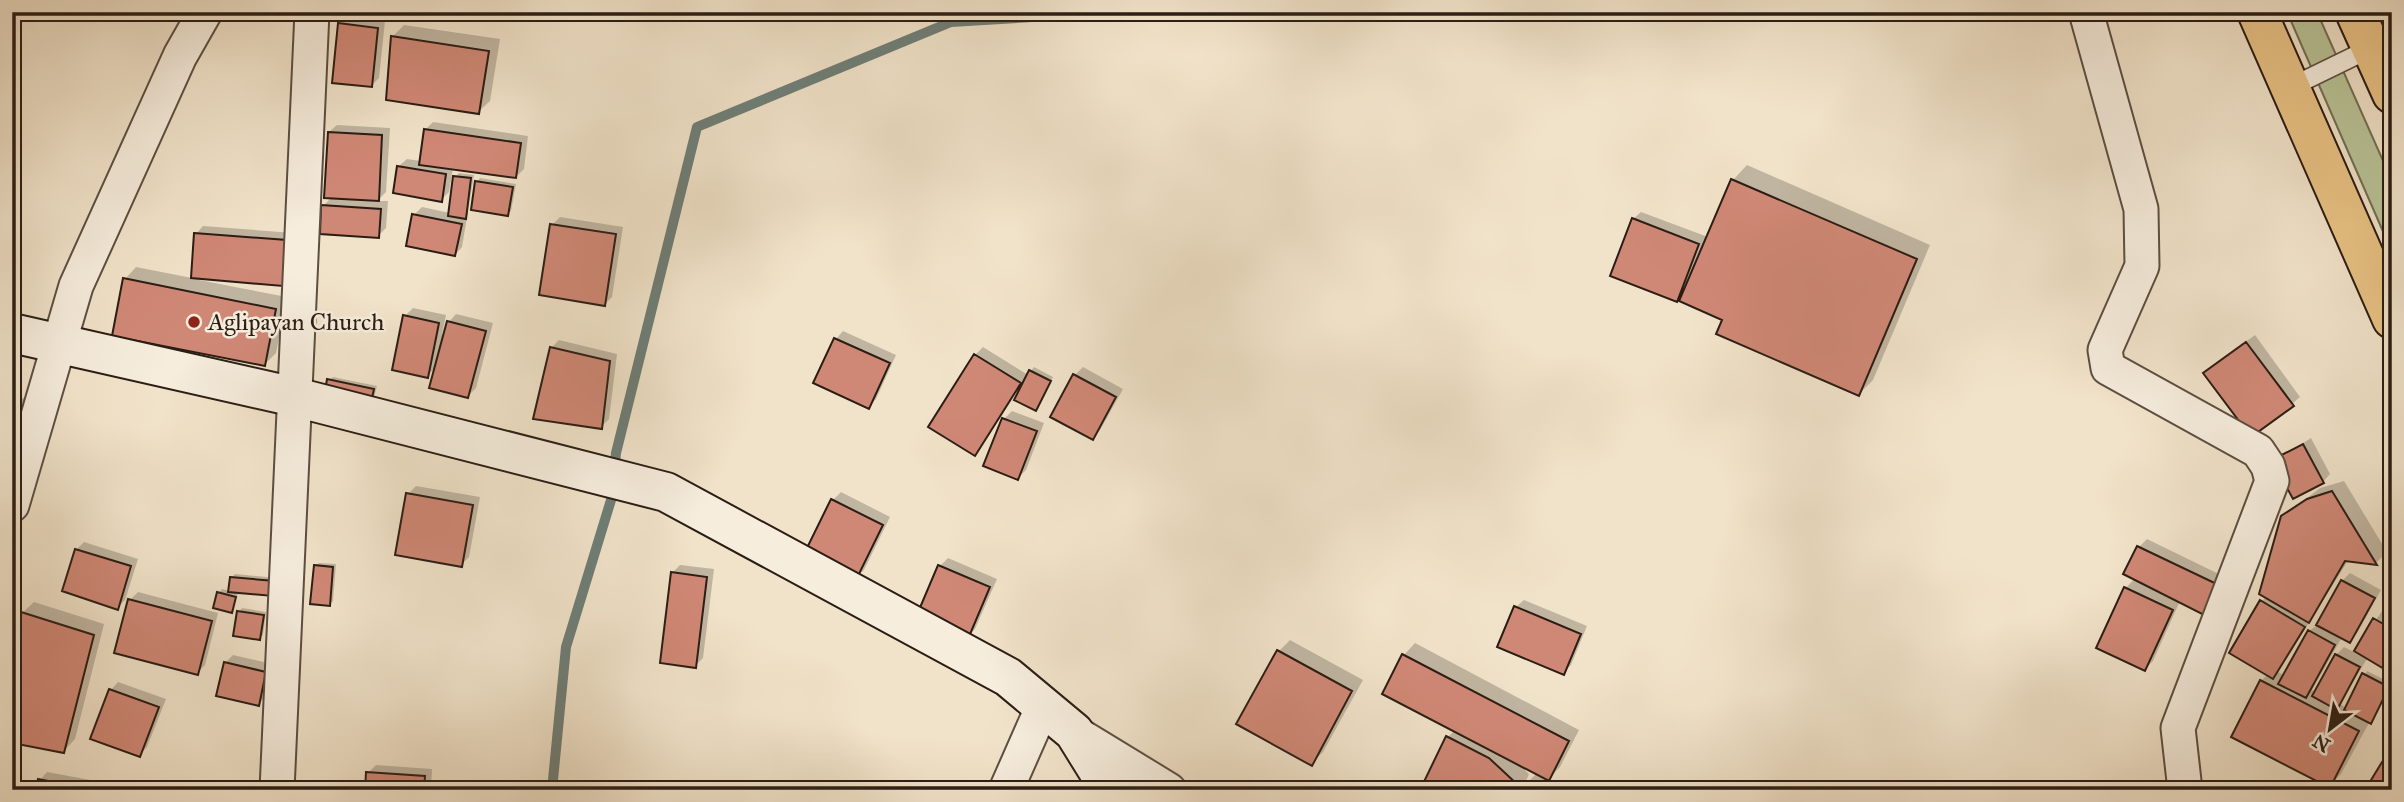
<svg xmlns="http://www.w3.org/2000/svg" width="2404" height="802" font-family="'IM FELL Great Primer',serif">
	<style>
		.green { fill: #b9c498; stroke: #727056; stroke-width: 2 }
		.shadow { fill: #0003; fill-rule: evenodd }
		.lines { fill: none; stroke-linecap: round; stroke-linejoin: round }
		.stream { stroke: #6e7e77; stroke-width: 10 }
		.building { fill: #d08876; stroke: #2b1d14; stroke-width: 2 }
		.service-casing { stroke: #5c4e42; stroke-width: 21 }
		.minor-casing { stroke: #5c4e42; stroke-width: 37 }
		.secondary-casing { stroke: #2b1d14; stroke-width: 42 }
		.motorway-casing { stroke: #2b1d14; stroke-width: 42 }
		.service { stroke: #f6eddd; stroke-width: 18 }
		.minor { stroke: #f6eddd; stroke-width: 33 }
		.secondary { stroke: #f6eddd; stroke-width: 38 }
		.motorway { stroke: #e8c285; stroke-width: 38 }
		.poi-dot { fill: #8f2418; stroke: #f6eddd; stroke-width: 2.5 }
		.labels { text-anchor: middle; stroke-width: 5; stroke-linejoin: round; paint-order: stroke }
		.poi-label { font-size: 24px; fill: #2b1d14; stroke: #f6eddd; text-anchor: start }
	</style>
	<rect width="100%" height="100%" fill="#f1e3ca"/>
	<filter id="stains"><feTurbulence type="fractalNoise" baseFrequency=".00286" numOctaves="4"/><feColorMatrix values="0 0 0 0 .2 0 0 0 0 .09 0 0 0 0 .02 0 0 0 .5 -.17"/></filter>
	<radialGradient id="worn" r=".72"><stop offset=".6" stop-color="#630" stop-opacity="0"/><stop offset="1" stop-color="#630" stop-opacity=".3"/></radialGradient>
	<!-- green -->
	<path class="green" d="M2287,12H2317L2392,181V252Z"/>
	<!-- shadow -->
	<path class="shadow" d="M348,16L385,21L379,78L371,86L340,24Z
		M404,25L500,39L490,101L478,112L392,37Z
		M433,122L528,136L524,169L516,177L453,168L449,192L441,200L399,166L407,159L421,161L425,130Z
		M337,125L390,128L386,192L377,201H388L386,228L378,236L323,206L332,197L329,132Z
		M1747,165L1930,245L1873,380L1859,394L1725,319L1685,292L1677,300L1633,219L1641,212L1708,237L1733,180Z
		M459,173L474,175L462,247L455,255L414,215L422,207L450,213L455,177Z
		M480,178L516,184L511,211L508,214L477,182Z
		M560,217L623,227L612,297L604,305L552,225Z
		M203,226L294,233L291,276L199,277V280L287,297L276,353L264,365L125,279L136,267L192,278L196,234Z
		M413,308L446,315L442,334H445L449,322L456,314L493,323L476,388L468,396L437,366L427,376L405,316Z
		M843,331L896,355L876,399L868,407L836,339Z
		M2255,335L2300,397L2292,404L2213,366Z
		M559,340L617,354L609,419L601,427L551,348Z
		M983,347L1028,375L1034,367L1053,377L1036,409L1019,388L975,454V355Z
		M1083,367L1123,389L1100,430L1093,438L1075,375Z
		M333,377L377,386L373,402L329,380Z
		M12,395L26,399L12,455Z
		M1012,411L1044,423L1026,470L1018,478L985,465L1004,419Z
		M2311,438L2330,474L2323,482L2275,461Z
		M2344,481L2387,552L2376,563L2349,559L2278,672L2285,676L2309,631L2319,624L2342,581L2350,573L2381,590L2357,633L2349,641L2342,637L2312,690L2316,692L2336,655L2344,647L2354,652L2382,611L2392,617V670L2368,657L2340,704L2347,708L2367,671L2391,683L2341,774L2329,786L2261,681L2268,674L2262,601L2267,596L2283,517L2320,488Z
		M416,486L480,497L469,557L461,565L408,494Z
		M841,492L890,517L864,570L856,578L833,500Z
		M2147,539L2229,579L2180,601L2153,661L2145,669L2126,588L2135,578L2126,574L2139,547Z
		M84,542L138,559L125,600L117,608L76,550Z
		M948,558L997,579L975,629L968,637L918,616L940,566Z
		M319,563L336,564L333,601L329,605L315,566Z
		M680,565L714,569L703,658L695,666L673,572Z
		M235,574L277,578L276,591H239L231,611L219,593L222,589L230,591L231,578Z
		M138,592L218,613L205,665L197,673L130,600Z
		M1524,600L1587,626L1571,665L1563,673L1516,607Z
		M34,602L104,624L75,739L64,751L22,613Z
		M242,608L266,612L263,635L259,638L239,612Z
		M1290,640L1363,680L1323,752L1311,764L1279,651Z
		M1415,643L1579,730L1560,767L1547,780L1559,787L1557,790H1422L1448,737L1455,730L1404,655ZM1520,765L1537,773L1524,786L1529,774Z
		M233,655L273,664L266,696L258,704L225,663Z
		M118,682L166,699L147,747L139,755L111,690Z
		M2391,755L2392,756V790L2383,763Z
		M376,765L432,769L431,790H367L368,773Z
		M47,772L101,782L100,790H38L40,780Z"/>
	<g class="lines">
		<!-- stream -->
		<path class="stream" d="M552,790L566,647L611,500L616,453L697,127L951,22L1115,12"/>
	</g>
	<!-- building -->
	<path class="building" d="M338,23L378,28L372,87L332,83Z
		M391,36L489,51L479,114L386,100Z
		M424,129L521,143L516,178L419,165Z
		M328,132L382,135L379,201L324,198Z
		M397,166L446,174L442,202L393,193Z
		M453,176L471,178L466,219L448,216Z
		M1731,179L1917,259L1859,396L1716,334L1722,320L1679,301Z
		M475,181L513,187L508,216L471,210Z
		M321,205L381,209L379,238L320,234Z
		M412,214L462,224L455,256L406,246Z
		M1632,218L1699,244L1677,302L1610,276Z
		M550,224L616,234L605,306L539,295Z
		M194,233L287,240L283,286L191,278Z
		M123,278L276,309L265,366L112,336Z
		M403,315L439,323L428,378L392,370Z
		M447,321L486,331L468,398L429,388Z
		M834,338L890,363L869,409L813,383Z
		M2246,342L2294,406L2251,437L2203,373Z
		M550,347L610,361L602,429L533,419Z
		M974,354L1021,383L975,456L928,427Z
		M1029,370L1051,381L1036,411L1014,400Z
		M1073,374L1116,397L1093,440L1050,417Z
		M327,379L374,389L370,407L324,398Z
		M1002,418L1037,431L1018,480L983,466Z
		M2303,444L2324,483L2293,499L2272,460Z
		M2332,491L2377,565L2345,561L2309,623L2259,594L2281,516L2307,499Z
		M406,493L473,505L462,567L395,555Z
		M831,499L883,525L856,580L804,554Z
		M2137,546L2223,587L2208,617L2123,574Z
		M75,549L131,566L118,610L62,591Z
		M314,565L333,567L330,606L310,604Z
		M938,565L990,587L968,639L916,617Z
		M671,572L707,577L696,668L660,663Z
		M230,577L275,581L273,596L228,592Z
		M2341,580L2375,598L2350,643L2316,625Z
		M2124,587L2173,610L2145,671L2096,648Z
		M217,592L236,597L232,613L213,608Z
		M128,599L212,621L198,675L114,653Z
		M2260,600L2305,627L2273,679L2229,653Z
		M1514,606L1581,634L1564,675L1497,647Z
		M237,611L264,615L260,640L233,636Z
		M21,612L94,635L64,753L12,743V639Z
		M2373,618L2392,629L2391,673L2354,651Z
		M2308,630L2335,645L2306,698L2278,684Z
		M1277,650L1352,691L1312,766L1236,724Z
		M1402,654L1569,741L1549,781L1382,694Z
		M2335,654L2360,667L2337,710L2312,696Z
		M224,662L266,672L259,706L216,696Z
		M2362,673L2389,687L2371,724L2344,710Z
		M2260,680L2359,731L2330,788L2231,737Z
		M109,689L159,707L140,757L90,739Z
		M1446,736L1489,758L1519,786L1517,790H1420Z
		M2392,757V790H2365L2382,762L2387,765Z
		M366,772L425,776L424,790H365Z
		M38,779L95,790H36Z"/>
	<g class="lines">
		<!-- service casing -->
		<g class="service-casing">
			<path id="service" d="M2291,87L2371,48"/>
		</g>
		<!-- minor casing -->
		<g class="minor-casing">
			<path id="minor" d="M2086,12L2141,209L2142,266L2105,350L2108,368L2258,451L2268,466L2272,481L2178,728L2185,790
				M12,505L76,286L180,56L205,12
				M1074,732L1169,790
				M277,790L312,12
				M1006,790L1043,706"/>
		</g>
		<!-- secondary casing -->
		<g class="secondary-casing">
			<path id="secondary" d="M12,333L295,397L666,492L1008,677L1074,732L1110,790"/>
		</g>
		<!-- motorway casing -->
		<g class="motorway-casing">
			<path id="motorway" d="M2257,12L2392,319
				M2355,12L2392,94"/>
		</g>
		<!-- service -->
		<use href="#service" class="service"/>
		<!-- minor -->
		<use href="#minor" class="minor"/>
		<!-- secondary -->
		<use href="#secondary" class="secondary"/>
		<!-- motorway -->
		<use href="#motorway" class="motorway"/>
	</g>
	<!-- markers -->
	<circle class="poi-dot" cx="194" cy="322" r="7"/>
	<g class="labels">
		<!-- poi labels -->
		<g class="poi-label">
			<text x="208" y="330">Aglipayan Church</text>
		</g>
	</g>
	<!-- margin -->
	<rect width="2404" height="802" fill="none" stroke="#f1e3ca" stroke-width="42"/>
	<rect x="14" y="14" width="2376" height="774" fill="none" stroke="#2b1d14" stroke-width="3.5"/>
	<rect x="21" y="21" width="2362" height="760" fill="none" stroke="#2b1d14" stroke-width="2"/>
	<!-- north arrow -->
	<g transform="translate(2330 729) rotate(211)" stroke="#f6eddd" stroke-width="5" paint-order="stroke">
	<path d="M0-5L12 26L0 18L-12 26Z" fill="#2b1d14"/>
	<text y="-10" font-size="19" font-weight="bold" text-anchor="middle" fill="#2b1d14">N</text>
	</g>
	<rect width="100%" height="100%" filter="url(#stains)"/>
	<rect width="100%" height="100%" fill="url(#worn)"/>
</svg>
